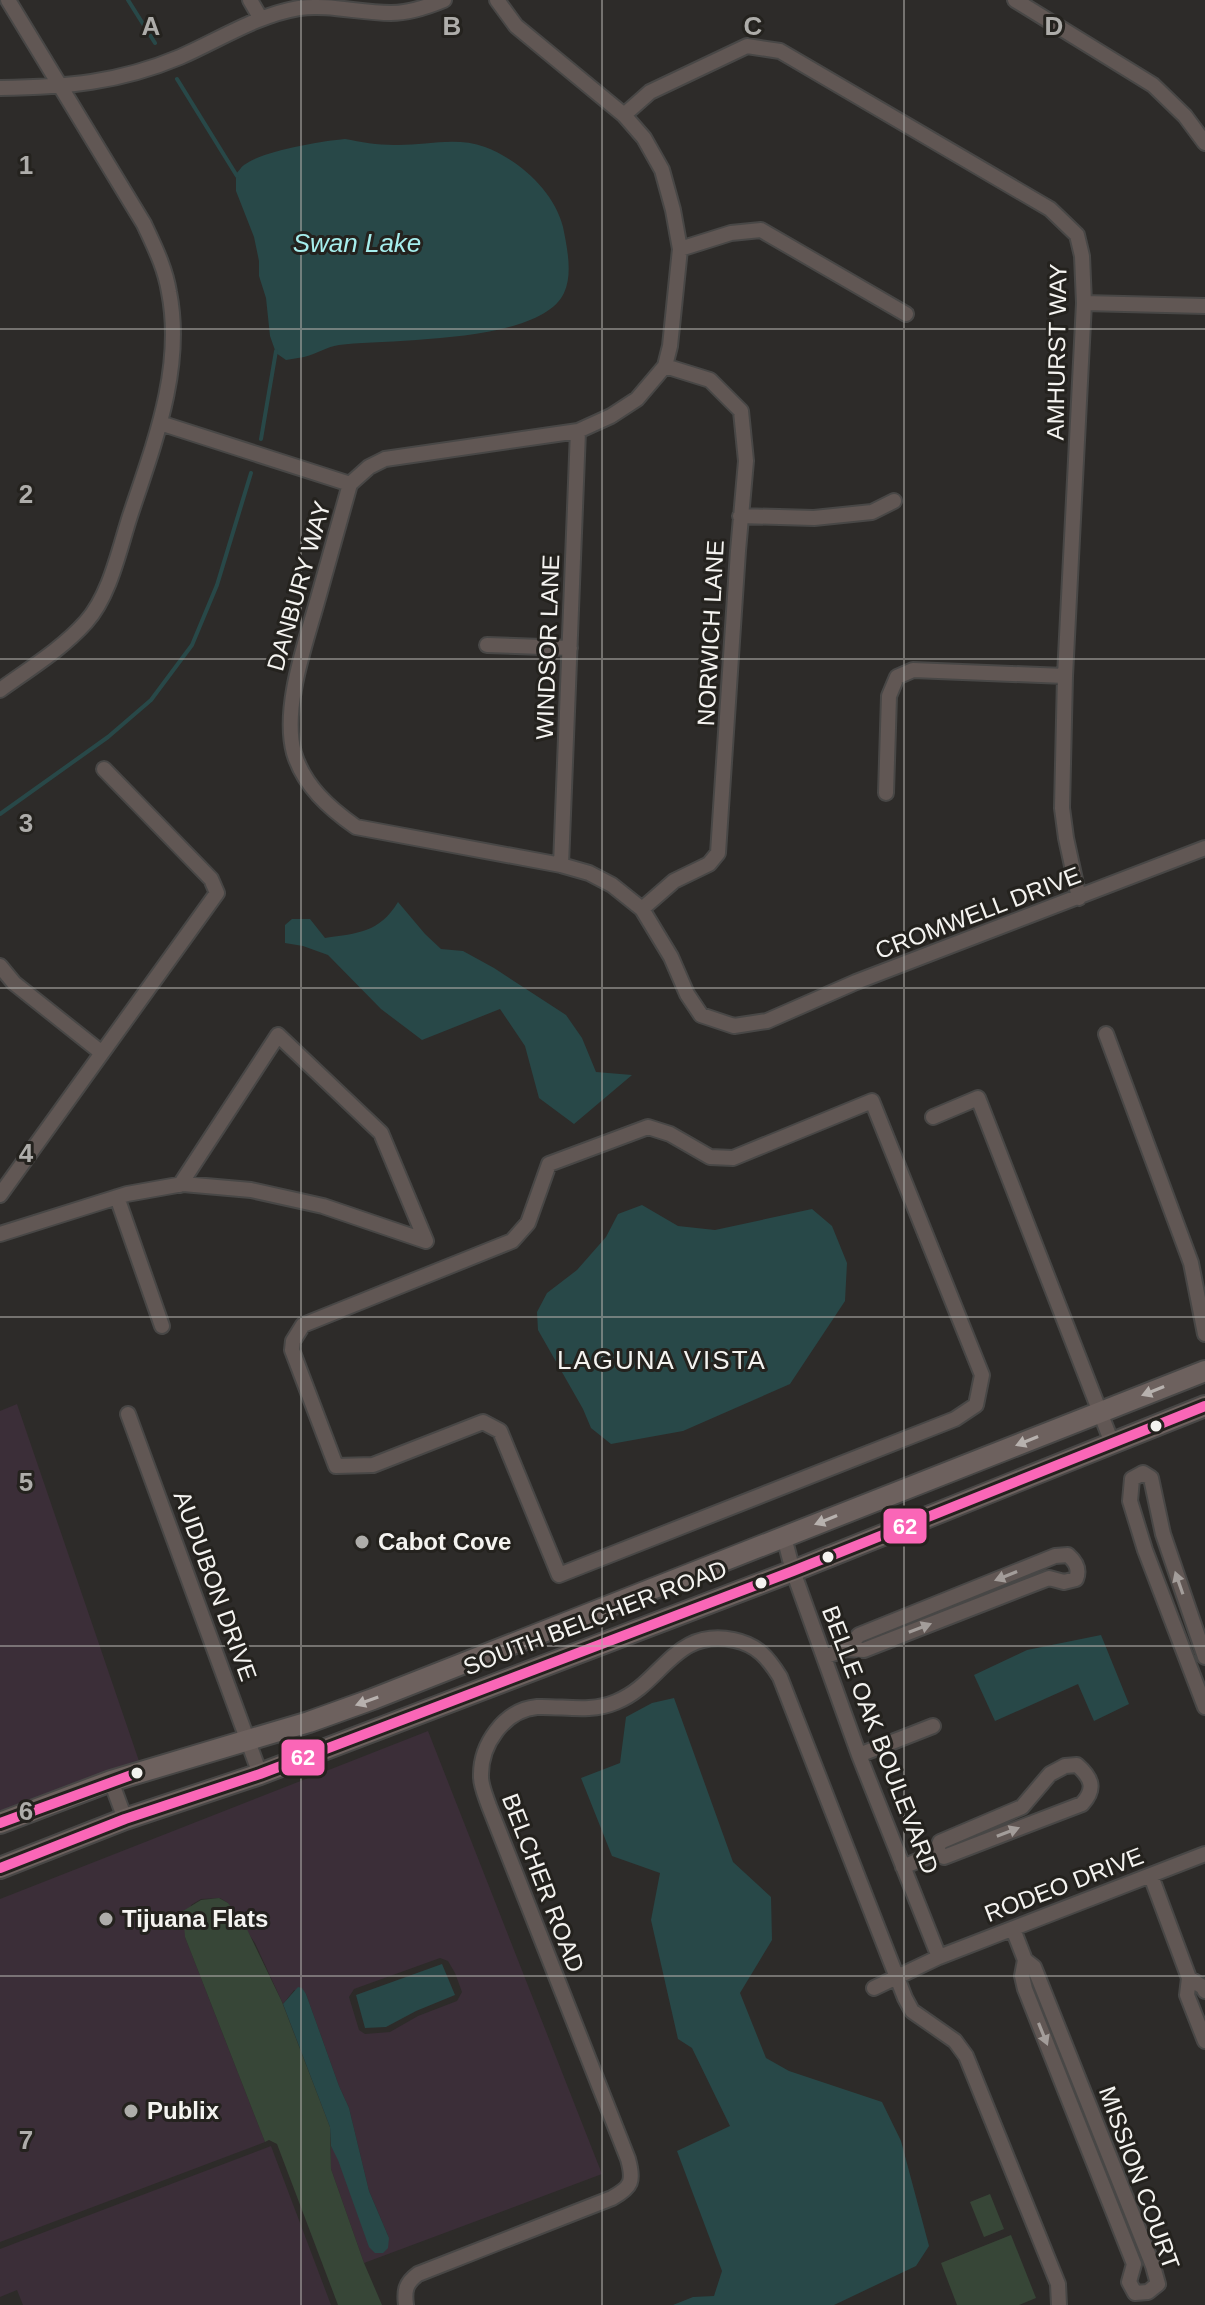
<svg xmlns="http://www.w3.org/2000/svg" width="1205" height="2305" font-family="Arial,sans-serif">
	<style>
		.commercial { fill: #3b2e38; fill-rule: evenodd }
		.green { fill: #374637 }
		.water { fill: #284848 }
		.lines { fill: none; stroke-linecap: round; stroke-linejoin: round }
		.stream { stroke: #284848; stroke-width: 4 }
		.street-casing { stroke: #484746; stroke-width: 18 }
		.secondary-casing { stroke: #484746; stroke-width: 24 }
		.street { stroke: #615754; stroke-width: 14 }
		.secondary { stroke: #6d615e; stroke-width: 20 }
		.bus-1-casing { stroke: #24221e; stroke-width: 16 }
		.bus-1 { stroke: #fa66b7; stroke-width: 10 }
		.oneway { fill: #b7b1ae }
		.oneway2 { fill: #a39d9a }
		.grid { fill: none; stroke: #aeadaa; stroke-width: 2; stroke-opacity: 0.55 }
		.bus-dot { fill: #f4f3f0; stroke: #24221e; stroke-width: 3 }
		.poi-dot { fill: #aeadaa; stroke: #24221e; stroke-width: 3 }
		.labels { text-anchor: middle; stroke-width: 6; stroke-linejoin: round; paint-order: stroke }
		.street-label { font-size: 24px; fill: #f4f3f0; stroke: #24221e }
		.poi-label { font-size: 24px; font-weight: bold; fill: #f4f3f0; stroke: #24221e; text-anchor: start }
		.water-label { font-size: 26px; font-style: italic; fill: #a6eeed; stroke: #24221e }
		.neighbourhood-label { font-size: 26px; letter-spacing: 2px; fill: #f4f3f0; stroke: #24221e }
		.grid-label { font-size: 26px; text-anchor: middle; font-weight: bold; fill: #aeadaa; stroke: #24221e; stroke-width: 6; stroke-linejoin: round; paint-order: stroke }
		.line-badge { stroke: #24221e; stroke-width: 3 }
		.badge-label { font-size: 22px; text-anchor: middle; font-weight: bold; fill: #fff }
	</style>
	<rect width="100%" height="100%" fill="#2d2b29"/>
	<!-- commercial -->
	<path class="commercial" d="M17,1404L140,1764L0,1816V1411Z
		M428,1731L602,2174L364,2263L331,2169V2146L389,2238L369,2191L349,2108L339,2086L306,1994L294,1990L283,2004L255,1943L228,1903L220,1898L201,1899L191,1905L185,1937L265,2142L0,2242V1899ZM440,1958L448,1961L455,1973L462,1992L457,2001L418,2016L390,2032L365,2034L359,2030L349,1997L354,1989Z
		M271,2146L331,2305H23L17,2290L0,2297V2249Z"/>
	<!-- green -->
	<path class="green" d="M219,1898L228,1903L244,1923L282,2002L330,2127L331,2169L364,2263L382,2305H338L277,2144L269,2140L265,2142L185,1937L183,1911L201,1900Z
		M990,2194L1004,2229L984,2237L970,2202Z
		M1011,2235L1036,2298L1019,2305H957L941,2263Z"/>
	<!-- water -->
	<path class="water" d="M345,139C361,142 377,145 394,145C424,146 455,136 485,147C519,160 554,191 563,227C567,247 573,274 564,293C540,344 389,339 339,345C326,347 316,354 304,357C298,358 292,359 286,360L276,353L270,336L266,298L259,276V261L254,237L236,191V174C239,171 241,167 244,165C262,151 322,141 345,139Z
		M398,902L425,934L441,949L463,951L494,968L566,1015L582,1038L596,1072L632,1075L574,1124L539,1098L525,1046L500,1009L422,1040L381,1009L328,955L303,946L285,943V925L292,919H310L325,938C358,933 379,933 398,902Z
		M642,1205L678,1226L715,1230L812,1209L832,1226L847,1263L845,1301L790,1384L683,1431L611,1444L591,1428L583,1409L538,1330L537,1312L547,1293L577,1270L606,1237L618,1214Z
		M1101,1635L1129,1704L1094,1721L1078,1684L995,1721L974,1675L1027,1650Z
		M674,1698L733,1862L771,1897L772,1940L740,1993L766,2058L789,2071L882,2102L901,2141L929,2246L916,2266L834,2305H673L693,2297L714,2296L722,2271L677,2151L730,2126L692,2048L678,2039L651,1920L660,1873L612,1856L581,1778L620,1763L626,1717L652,1703Z
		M442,1964L455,1995L416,2011L386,2027L365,2028L356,1995Z
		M298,1987L302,1988L306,1994L339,2086L349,2108L369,2191L389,2238L388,2248L383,2253H375L369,2247L338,2160L331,2146L330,2127L283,2004Z"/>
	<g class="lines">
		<!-- stream -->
		<path class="stream" d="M128,0L155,43
			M177,79L237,176
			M261,439L276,351
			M0,814L108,737L151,700L192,645L217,585L251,473"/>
		<!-- street casing -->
		<g class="street-casing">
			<path id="street" d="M250,0L261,19
				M497,0L516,26L624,115L644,138L662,170L673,210L680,249L670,346L665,366L637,399L611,416L578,431L385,459L369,467L350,484C339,523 328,563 317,602C305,645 282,708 294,753C304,786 329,808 356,827L561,865L589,873L612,885L642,909L671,957L687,994L701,1015L734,1026L767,1021L856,982L1205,848
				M1015,0L1153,85L1185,116L1205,143
				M0,88C66,87 118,83 180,57C219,40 257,15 299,8C330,4 359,13 391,13C409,13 427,7 444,0
				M624,115L650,92L747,46L780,51L1050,209L1077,235L1082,256L1084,303L1065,676L1062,808L1066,838L1079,898
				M680,249L731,233L761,230L906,314
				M1084,303L1205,306
				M160,423L350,484
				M740,516L814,518L872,512L894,501
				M487,645L570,648
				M0,690C29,669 62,649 86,622C110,595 119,550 130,516C154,444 184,368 169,292C165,267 154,246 144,224L8,0
				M886,793L889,696L897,677L913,670L1065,676
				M561,865L578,431
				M642,909L674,881L709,864L718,853L738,551L746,461L741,411L710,380L665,366
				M0,966L14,983L102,1053L0,1195
				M1106,1034L1191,1263L1205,1334
				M102,1053L217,893L211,879L104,769
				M872,1101L982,1375L976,1405L955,1419L559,1575L500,1431L483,1422L373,1465L336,1466L292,1350L293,1341L303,1325L512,1241L528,1223L549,1164L648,1127L670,1134L710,1157L733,1158Z
				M933,1117L978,1098L1112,1443
				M180,1185L278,1035L381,1133L426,1241
				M117,1197L162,1326
				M0,1234L127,1194L183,1184L251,1190L323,1206L426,1241
				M128,1414L260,1774
				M784,1537L793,1571L859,1755L939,1957
				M824,1657L846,1649L864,1650L1049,1578L1064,1582L1076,1579C1080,1569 1076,1562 1068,1555L1055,1556L859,1635L846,1649
				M1205,1657L1163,1534L1151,1478L1143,1473L1132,1479L1130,1501L1145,1550L1205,1707
				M859,1755L933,1726
				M111,1781L125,1819
				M903,1867L936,1853L944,1857L1082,1804C1096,1789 1092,1778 1077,1765L1065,1766L1050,1774L1022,1807L940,1842L936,1853
				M1151,1876L1189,1978L1187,1995L1205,2041
				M1013,1929L1025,1960L1022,1976L1025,1989L1134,2264L1129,2282L1135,2293L1148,2292L1158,2284L1153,2266L1034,1967L1025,1960
				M1189,1978L1203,1987L1205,1991
				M874,1988L939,1957L1205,1854
				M406,2305C404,2290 406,2283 418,2274L612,2198C632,2187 634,2181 628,2159L489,1806C486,1797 481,1786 481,1777C480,1745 504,1710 537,1707C564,1706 590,1713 616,1702C663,1683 673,1628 734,1640C758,1645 768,1658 780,1677L905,1998L912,2011L955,2041L966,2056L1058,2284L1059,2305"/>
		</g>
		<!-- secondary casing -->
		<g class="secondary-casing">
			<path id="secondary" d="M0,1823L111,1781L309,1722L373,1699L1205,1371
				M0,1868L125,1819L260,1774L793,1571L1205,1406"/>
		</g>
		<!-- street -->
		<use href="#street" class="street"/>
		<!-- secondary -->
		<use href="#secondary" class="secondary"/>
		<!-- bus-1 casing -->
		<g class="bus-1-casing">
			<path id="bus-1" d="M0,1823L137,1773
				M0,1868L125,1819L260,1774L793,1571L1205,1406"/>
		</g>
		<!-- bus-1 -->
		<use href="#bus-1" class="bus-1"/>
	</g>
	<!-- one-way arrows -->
	<defs><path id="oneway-solid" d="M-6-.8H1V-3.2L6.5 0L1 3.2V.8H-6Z" transform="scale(2)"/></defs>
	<g class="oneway">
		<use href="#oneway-solid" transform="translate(1153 1391) rotate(158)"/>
		<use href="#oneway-solid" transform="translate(1027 1441) rotate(158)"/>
		<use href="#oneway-solid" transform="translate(826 1520) rotate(158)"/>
		<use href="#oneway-solid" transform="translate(367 1701) rotate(160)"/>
	</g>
	<g class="oneway2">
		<use href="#oneway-solid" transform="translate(1006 1576) rotate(158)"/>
		<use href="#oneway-solid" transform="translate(1179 1583) rotate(-109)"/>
		<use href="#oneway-solid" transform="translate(920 1628) rotate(-21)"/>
		<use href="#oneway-solid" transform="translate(1008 1832) rotate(-21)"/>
		<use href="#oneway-solid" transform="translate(1043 2034) rotate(68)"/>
	</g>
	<!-- grid -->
	<path class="grid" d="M301,0V2305M602,0V2305M904,0V2305M0,329H1205M0,659H1205M0,988H1205M0,1317H1205M0,1646H1205M0,1976H1205"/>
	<!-- markers -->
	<g class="bus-dot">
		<circle cx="1156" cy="1426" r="7"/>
		<circle cx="828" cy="1557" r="7"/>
		<circle cx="761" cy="1583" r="7"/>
		<circle cx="137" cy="1773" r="7"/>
	</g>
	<g class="poi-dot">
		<circle cx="362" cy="1542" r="8"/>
		<circle cx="106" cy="1919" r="8"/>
		<circle cx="131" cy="2111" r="8"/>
	</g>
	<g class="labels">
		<!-- street labels -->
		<g class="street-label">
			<text transform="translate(1057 352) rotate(-89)" y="8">AMHURST WAY</text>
			<text transform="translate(299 586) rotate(-74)" y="8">DANBURY WAY</text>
			<text transform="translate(711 633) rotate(-87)" y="8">NORWICH LANE</text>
			<text transform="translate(548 647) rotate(-88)" y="8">WINDSOR LANE</text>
			<text transform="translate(978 913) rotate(-21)" y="8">CROMWELL DRIVE</text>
			<text transform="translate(215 1586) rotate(70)" y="8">AUDUBON DRIVE</text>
			<text transform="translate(595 1618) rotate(-21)" y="8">SOUTH BELCHER ROAD</text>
			<text transform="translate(880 1740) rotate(69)" y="8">BELLE OAK BOULEVARD</text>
			<text transform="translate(543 1883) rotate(69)" y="8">BELCHER ROAD</text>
			<text transform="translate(1064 1885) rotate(-21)" y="8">RODEO DRIVE</text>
			<text transform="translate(1139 2178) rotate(70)" y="8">MISSION COURT</text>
		</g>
		<!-- poi labels -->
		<g class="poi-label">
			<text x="378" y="1550">Cabot Cove</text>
			<text x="122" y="1927">Tijuana Flats</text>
			<text x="147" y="2119">Publix</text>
		</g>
		<!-- water labels -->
		<g class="water-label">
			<text x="357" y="252">Swan Lake</text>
		</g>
		<!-- neighbourhood labels -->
		<g class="neighbourhood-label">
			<text x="662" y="1369">LAGUNA VISTA</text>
		</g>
	</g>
	<g class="grid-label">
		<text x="151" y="35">A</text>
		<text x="452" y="35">B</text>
		<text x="753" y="35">C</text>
		<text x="1054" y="35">D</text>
		<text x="26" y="174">1</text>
		<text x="26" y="503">2</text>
		<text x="26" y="832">3</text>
		<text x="26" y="1162">4</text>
		<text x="26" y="1491">5</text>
		<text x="26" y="1820">6</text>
		<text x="26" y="2149">7</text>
	</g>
	<g class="line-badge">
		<rect x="882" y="1507" width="46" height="38" rx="8" fill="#fa66b7"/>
		<rect x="280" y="1738" width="46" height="39" rx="8" fill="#fa66b7"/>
	</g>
	<g class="badge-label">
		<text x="905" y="1534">62</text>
		<text x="303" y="1765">62</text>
	</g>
</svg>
